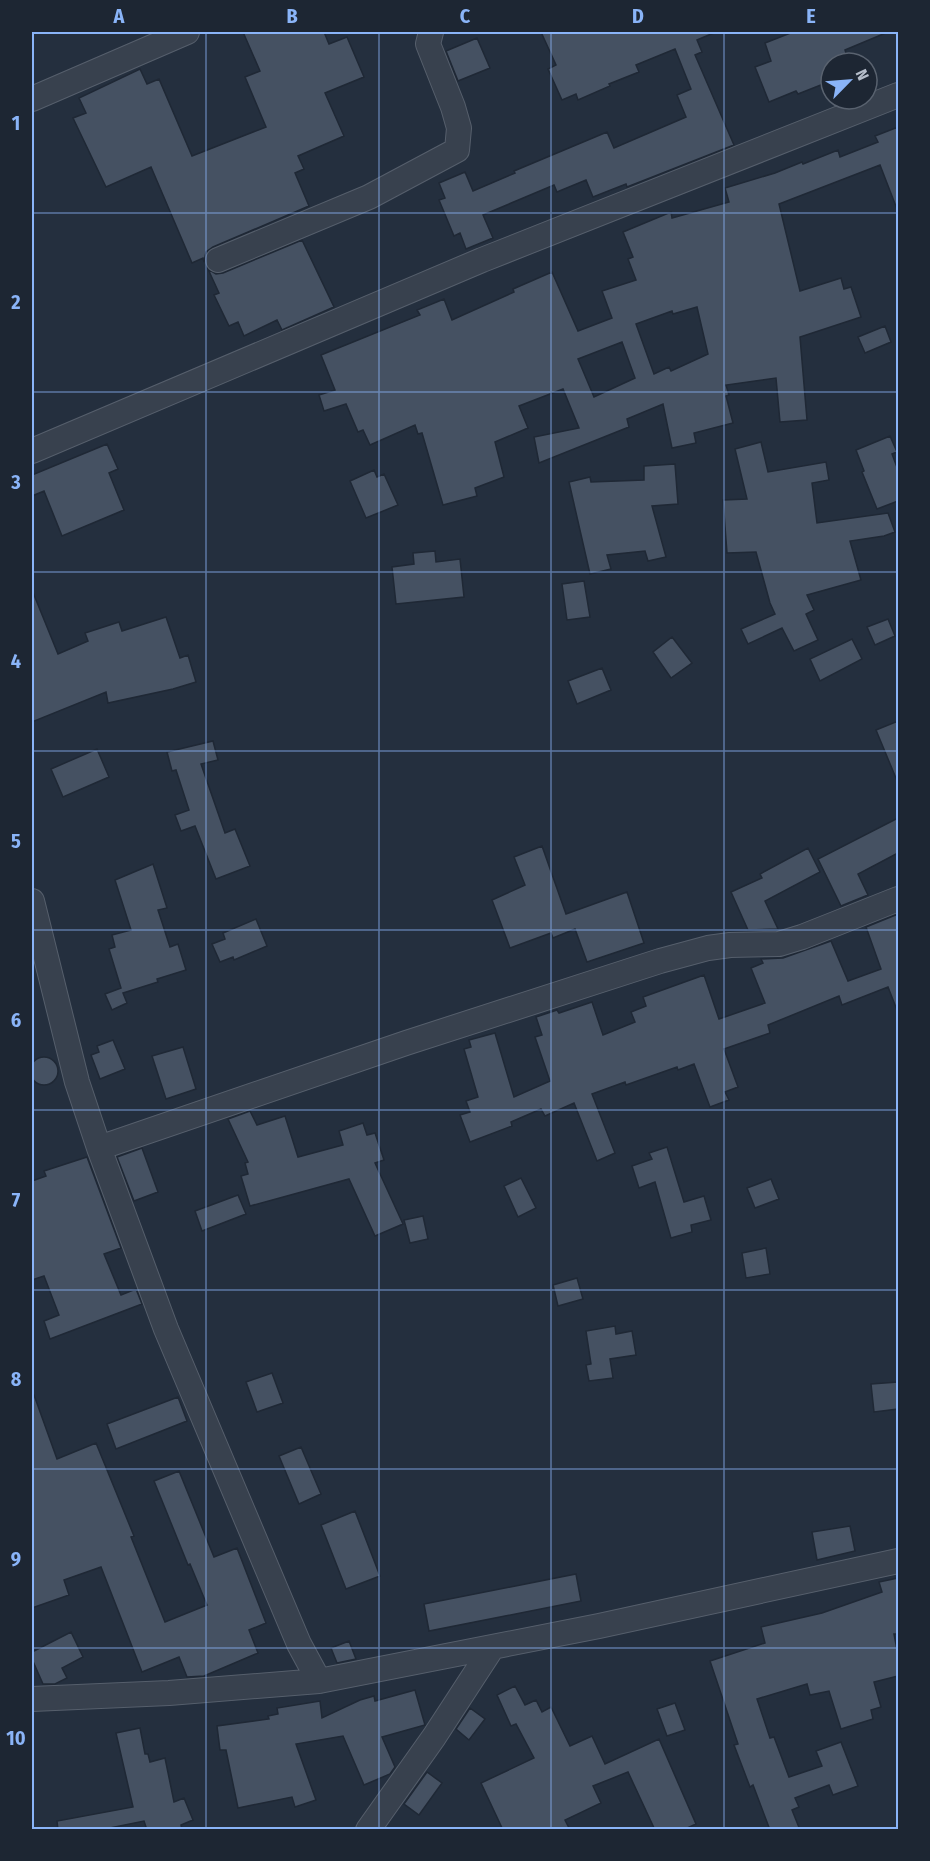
<svg xmlns="http://www.w3.org/2000/svg" width="930" height="1861" font-family="'Fira Sans Condensed',sans-serif">
	<style>
		.building { fill: #455162; stroke: #1f2835; stroke-width: 1.5; fill-rule: evenodd }
		.lines { fill: none; stroke-linecap: round; stroke-linejoin: round }
		.street-casing { stroke: #565f6c; stroke-width: 26 }
		.street { stroke: #38414e; stroke-width: 24 }
		.grid { fill: none; stroke: #8ab4f8; stroke-width: 1.5; stroke-opacity: 0.55 }
		.neatline { fill: none; stroke: #8ab4f8; stroke-width: 2 }
		.grid-label { font-size: 20px; text-anchor: middle; font-weight: bold; fill: #8ab4f8 }
	</style>
	<rect width="100%" height="100%" fill="#242f3e"/>
	<!-- building -->
	<path class="building" d="M243,32H324L329,44L347,37L364,77L325,93L344,136L298,156L304,169L295,173L309,206L213,247L206,252L204,262L203,258L192,263L151,167L106,187L73,118L86,113L79,98L140,69L147,84L159,79L192,156L266,127L245,77L260,71Z
		M541,32H716L697,40L702,52L695,55L734,145L627,187L626,184L593,197L586,180L557,192L554,185L483,215L493,238L466,249L460,233L454,236L439,200L445,198L439,183L465,172L473,191L515,173L514,171L607,132L614,148L686,117L677,95L691,89L675,49L636,65L639,72L609,84L610,86L578,100L576,94L562,100L548,69L556,65Z
		M793,32H888L845,50L849,63H831V81L798,94L796,91L769,102L755,67L771,61L765,43Z
		M477,38L490,68L458,81L446,51Z
		M898,127V209H897L880,165L779,204L800,291L841,278L844,289L851,287L861,317L800,337L807,420L780,422L776,378L726,385L729,395L726,396L733,423L694,433L696,443L672,448L663,404L627,419L629,427L539,463L534,437L579,428L563,389L519,406L528,428L495,442L504,477L475,488L477,496L443,505L422,433L418,434L415,425L370,445L363,430L358,432L346,404L324,411L319,395L335,390L321,355L420,315L417,310L444,299L452,320L514,292L513,289L552,272L578,331L612,318L602,291L636,280L628,259L633,257L623,232L671,212L672,218L729,202L725,188L775,173L802,162L803,164L838,150L840,157L878,142L875,136ZM697,307L708,354L671,371L669,367L654,374L636,324L672,311L673,314ZM622,342L635,378L594,397L578,359Z
		M302,240L334,307L282,330L277,320L244,336L238,322L229,326L214,295L219,293L208,269L216,274L223,273Z
		M885,326L891,342L865,353L858,337Z
		M890,436L897,452L892,454L898,470V501L877,509L862,472L864,471L856,450Z
		M761,442L768,472L826,462L829,480L812,483L817,523L888,513L895,532L884,536L850,541L861,580L807,595L814,610L806,614L818,640L794,651L782,628L748,644L741,629L775,614L770,603L756,552L727,553L723,500L747,499L735,449Z
		M107,444L118,469L109,473L124,510L62,536L44,491L32,496V475Z
		M675,464L678,504L652,506L666,557L648,561L645,551L607,555L611,569L590,574L569,482L590,477L591,482L644,480V466Z
		M374,470L377,477L384,474L398,505L366,518L350,481Z
		M435,551L436,562L460,559L464,597L396,604L392,567L414,564L413,553Z
		M584,581L590,617L567,620L562,584Z
		M32,590L58,654L88,641L85,633L119,622L122,631L166,617L180,658L188,655L196,682L173,689L108,703L106,692L32,722Z
		M888,619L895,636L875,645L867,627Z
		M672,637L692,663L671,678L653,652Z
		M852,639L862,659L820,681L810,659Z
		M602,668L611,690L577,704L568,681Z
		M898,721V783L876,730Z
		M213,741L218,760L201,764L225,833L235,829L250,866L216,879L195,826L181,831L175,815L189,810L176,770L172,771L167,752Z
		M97,749L109,777L63,797L51,769Z
		M898,818V853L858,874L868,895L841,906L818,859Z
		M542,846L566,914L627,892L644,943L587,962L575,929L553,938L551,933L510,948L492,900L525,885L514,857Z
		M808,848L820,872L765,901L778,929L748,930L731,892L762,878L760,874Z
		M153,864L167,908L158,910L170,947L178,944L186,970L157,979L158,982L123,993L127,1003L112,1010L105,994L121,988L109,949L115,947L112,935L131,930L115,880Z
		M898,914V1010H897L888,987L842,1005L839,996L768,1025L770,1033L724,1049L738,1087L725,1092L729,1100L710,1107L694,1064L678,1070L677,1067L626,1085L625,1082L592,1094L615,1153L597,1161L574,1103L545,1116L541,1109L511,1122L512,1126L470,1142L460,1115L470,1112L466,1101L478,1097L464,1049L471,1047L469,1040L495,1033L514,1097L550,1081L535,1037L542,1035L536,1017L557,1010L559,1013L592,1002L603,1035L635,1022L631,1012L646,1006L643,997L704,975L719,1019L765,1003L751,968L763,963L761,959L783,958L831,941L848,981L881,969L866,927Z
		M256,919L267,946L234,960L233,957L220,962L212,944L225,939L223,933Z
		M113,1040L125,1069L100,1079L91,1055L99,1052L97,1046Z
		M183,1047L196,1089L166,1099L152,1056Z
		M30 1071a14 14 0 1 1 28 0a14 14 0 1 1-28 0Z
		M250,1111L257,1125L285,1116L298,1157L343,1145L339,1131L363,1123L367,1135L375,1133L384,1160L375,1163L403,1224L375,1236L349,1179L250,1206L241,1176L248,1174L245,1163L248,1162L228,1119Z
		M667,1147L684,1202L704,1196L711,1220L691,1225L692,1232L671,1238L655,1182L639,1188L632,1166L652,1159L649,1153Z
		M142,1148L158,1192L134,1201L117,1157Z
		M87,1157L121,1248L104,1254L121,1295L136,1289L142,1304L50,1339L44,1321L59,1315L44,1276L32,1280V1181L46,1176L44,1171Z
		M521,1178L536,1208L518,1217L504,1186Z
		M771,1179L779,1199L755,1208L747,1188Z
		M238,1195L246,1214L202,1231L195,1211Z
		M423,1216L428,1239L410,1243L404,1220Z
		M766,1248L770,1274L746,1278L742,1253Z
		M577,1278L583,1299L558,1306L553,1285Z
		M615,1326L616,1334L632,1331L636,1355L610,1359L613,1378L589,1381L586,1365L591,1364L586,1331Z
		M272,1373L283,1403L257,1412L246,1382Z
		M898,1382V1409L874,1412L871,1384Z
		M32,1395H34L57,1459L96,1443L134,1536L131,1537L165,1622L207,1605L190,1564L188,1565L154,1481L179,1471L214,1557L237,1548L266,1623L249,1630L258,1653L204,1676L187,1677L179,1657L142,1672L101,1567L64,1580L69,1595L32,1608Z
		M178,1397L187,1421L116,1449L107,1424Z
		M301,1447L321,1494L299,1504L279,1456Z
		M355,1511L380,1576L346,1589L321,1525Z
		M850,1526L855,1551L817,1560L812,1532Z
		M576,1574L581,1601L429,1631L424,1604Z
		M898,1578V1634H894L898,1655V1676L874,1682L881,1707L871,1710L873,1719L841,1729L829,1691L810,1695L807,1684L757,1699L770,1738L774,1737L789,1777L822,1766L816,1751L841,1742L858,1786L833,1795L829,1785L795,1798L799,1807L792,1810L800,1830H770L753,1785L750,1787L734,1745L738,1744L710,1661L765,1643L761,1627L822,1613L882,1592L879,1582Z
		M71,1632L83,1657L62,1668L67,1678L55,1684H43L32,1659V1652Z
		M349,1641L356,1659L337,1663L331,1648Z
		M515,1686L525,1705L536,1700L542,1712L551,1707L570,1746L592,1736L605,1764L659,1739L696,1824L683,1830H655L628,1772L593,1786L601,1803L565,1820L570,1830H503L481,1783L534,1758L516,1724L511,1726L497,1695Z
		M415,1690L425,1725L382,1737L395,1767L390,1774L364,1785L343,1736L296,1744L316,1800L295,1807L292,1797L238,1808L226,1750H220L217,1726L269,1719L268,1716L278,1714L277,1708L320,1701L322,1718L360,1700L374,1696L375,1701Z
		M675,1703L685,1730L667,1736L657,1709Z
		M470,1708L485,1719L469,1740L456,1729Z
		M140,1728L145,1754H148L150,1762L165,1758L174,1802L184,1798L193,1820L181,1825L182,1830H147L144,1821L100,1830H58L57,1821L133,1807L116,1733Z
		M427,1772L442,1783L419,1815L404,1804Z"/>
	<g class="lines">
		<!-- street casing -->
		<g class="street-casing">
			<path id="street" d="M32,99L187,32
				M218,260L369,197L457,150L459,128L453,107L428,44L431,32
				M32,451L482,260L898,95
				M32,901L77,1082L99,1148L166,1329L299,1644L319,1681
				M99,1148L406,1043L660,961L708,948L730,945L779,944L802,937L898,899
				M32,1699L169,1693L319,1681L599,1626L898,1561
				M368,1830L434,1737L492,1648"/>
		</g>
		<!-- street -->
		<use href="#street" class="street"/>
	</g>
	<!-- grid -->
	<path class="grid" d="M206,32V1830M379,32V1830M551,32V1830M724,32V1830M32,213H898M32,392H898M32,572H898M32,751H898M32,930H898M32,1110H898M32,1290H898M32,1469H898M32,1648H898"/>
	<!-- border -->
	<rect width="930" height="1861" fill="none" stroke="#1d2633" stroke-width="66"/>
	<!-- north arrow -->
	<g transform="translate(849 81) rotate(65)"><circle r="28" fill="#1d2633" stroke="#59626f" stroke-width="1.5"/>
	<path d="M0-4.5L10 22L0 15L-10 22Z" fill="#8ab4f8"/>
	<text y="-9" font-size="16" font-weight="bold" text-anchor="middle" fill="#b4bcc9">N</text>
	</g>
	<rect x="33" y="33" width="864" height="1795" class="neatline"/>
	<g class="grid-label">
		<text x="119" y="23">A</text>
		<text x="292" y="23">B</text>
		<text x="465" y="23">C</text>
		<text x="638" y="23">D</text>
		<text x="811" y="23">E</text>
		<text x="16" y="130">1</text>
		<text x="16" y="309">2</text>
		<text x="16" y="489">3</text>
		<text x="16" y="668">4</text>
		<text x="16" y="848">5</text>
		<text x="16" y="1027">6</text>
		<text x="16" y="1207">7</text>
		<text x="16" y="1386">8</text>
		<text x="16" y="1566">9</text>
		<text x="16" y="1745">10</text>
	</g>
</svg>
